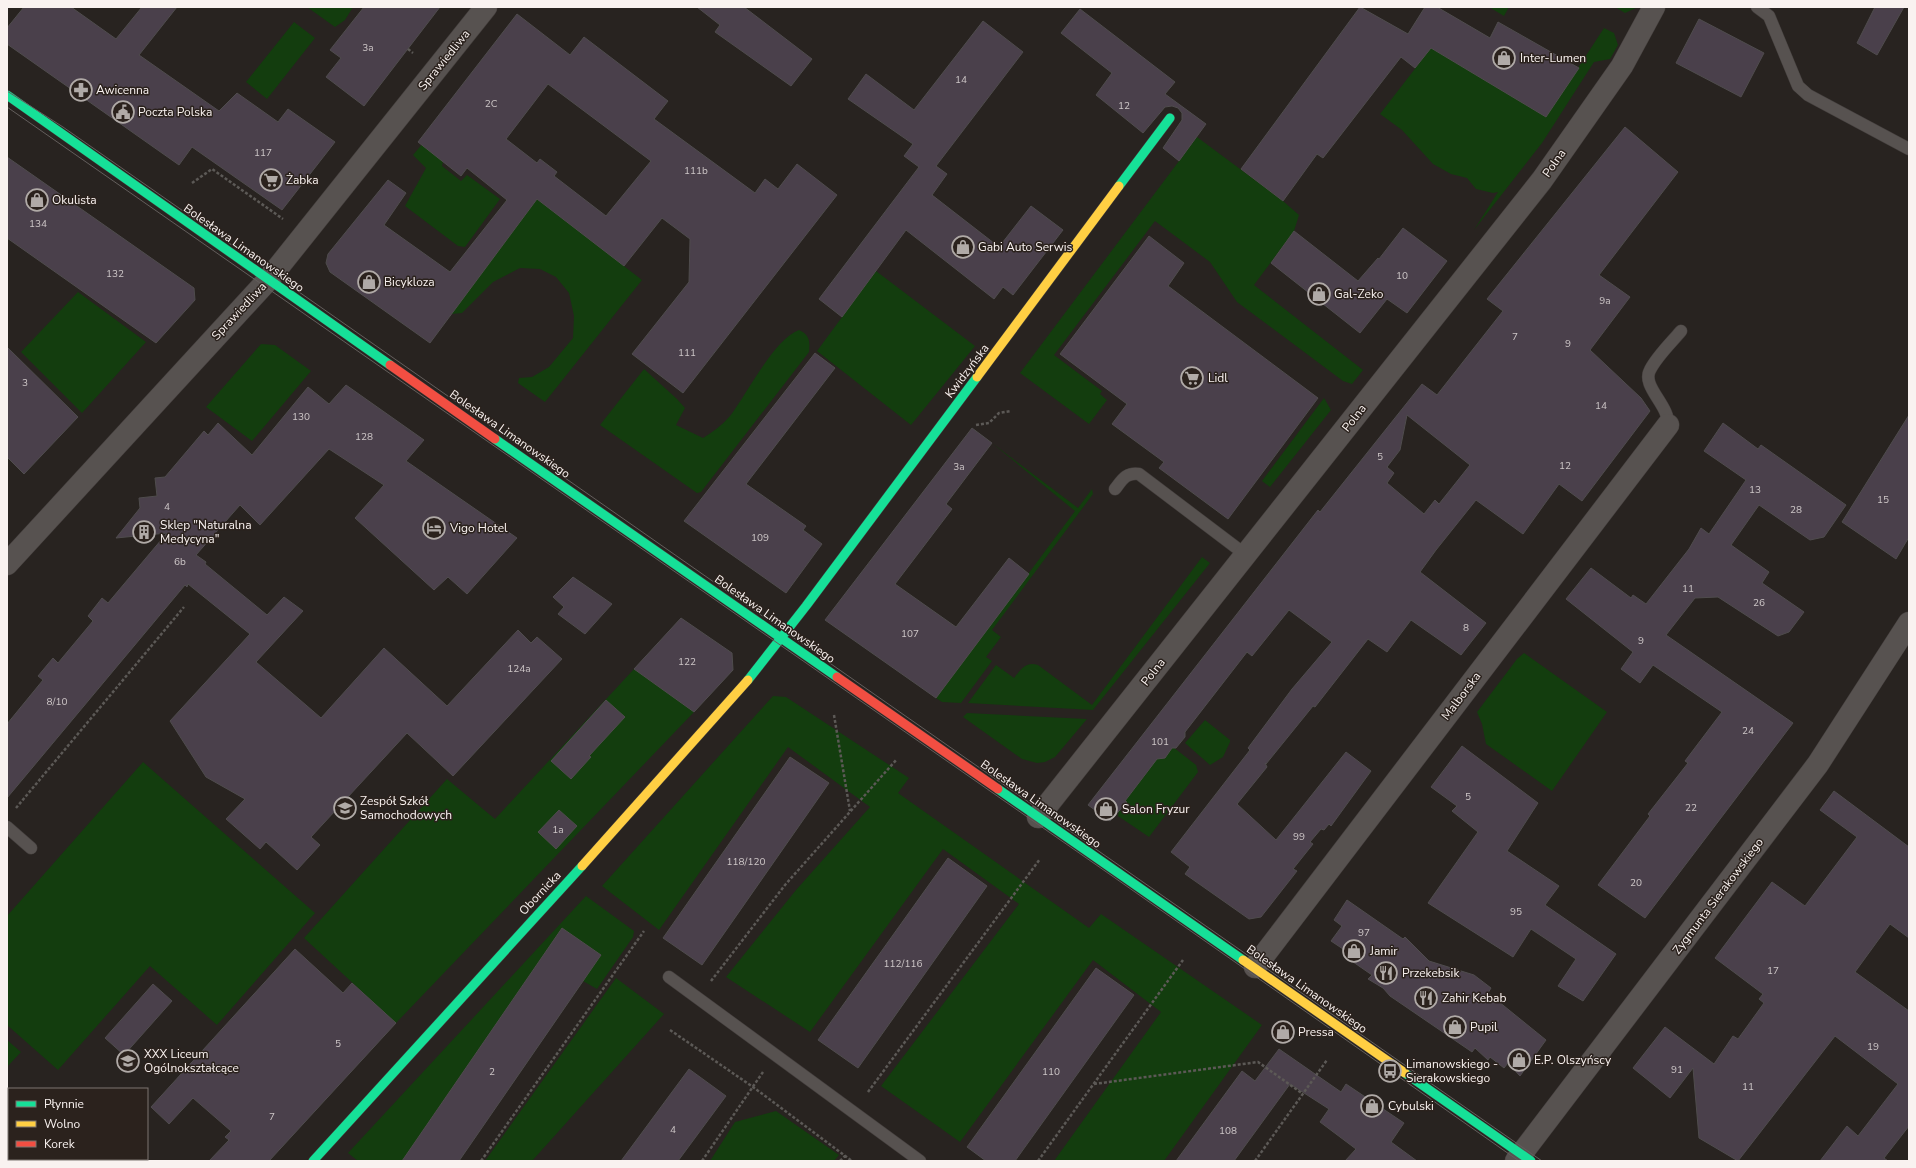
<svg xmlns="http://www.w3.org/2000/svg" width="1916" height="1168" font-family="'Nunito Sans',sans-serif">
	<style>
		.green { fill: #133d0e }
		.building { fill: #4a404b; stroke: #4f4c4d; fill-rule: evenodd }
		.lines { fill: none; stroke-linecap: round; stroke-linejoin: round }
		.lane-casing { stroke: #433e3c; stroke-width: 13 }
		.street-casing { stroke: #433e3c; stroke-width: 23 }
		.fast-casing { stroke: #433e3c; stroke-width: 10 }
		.slow-casing { stroke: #433e3c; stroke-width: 10 }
		.jam-casing { stroke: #433e3c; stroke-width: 10 }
		.path { stroke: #5c5956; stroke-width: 2.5; stroke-dasharray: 3 2; stroke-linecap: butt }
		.lane { stroke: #575250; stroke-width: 12 }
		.street { stroke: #575250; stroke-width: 22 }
		.fast { stroke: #16e098; stroke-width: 9 }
		.slow { stroke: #ffcf43; stroke-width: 9 }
		.jam { stroke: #f24e42; stroke-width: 9 }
		.tram { stroke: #635e5c; stroke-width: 1 }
		.labels { text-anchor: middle; stroke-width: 3; stroke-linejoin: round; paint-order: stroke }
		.number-label { font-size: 10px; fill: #cdc6c7 }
		.poi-label { font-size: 12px; fill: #f9f2f0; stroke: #2b221d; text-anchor: start }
		.street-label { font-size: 12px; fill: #f9f2f0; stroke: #2b221d }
	</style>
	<rect width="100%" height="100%" fill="#282320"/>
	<!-- green -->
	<path class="green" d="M307,7H353L345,20L335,27Z
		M1489,7H1509L1504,16Z
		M1615,7H1638L1625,13Z
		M294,22L315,38L267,99L246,82Z
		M1604,28L1614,33L1618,45L1610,59L1594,62L1542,143L1474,230L1498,192L1493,193L1476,189L1467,178L1451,174L1433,164L1402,130L1380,114L1431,48L1546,117Z
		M1197,137L1283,201L1299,215L1294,231L1254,285L1363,370L1352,384L1343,381L1237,302L1210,262L1155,221L1054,355L1102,391L1100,394L1107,400L1089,424L1020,373Z
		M424,142L443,161L442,166L461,181L467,175L500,199L465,247L458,246L405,206L426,168L413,155Z
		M537,199L642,280L545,402L518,383L519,378L532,377L549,367L573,338L574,316L569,293L556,277L540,269L520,268L493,282L462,313L451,314Z
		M876,271L975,346L911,425L817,351Z
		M78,292L146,342L82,413L21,352Z
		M799,330C810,335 810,342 809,352L701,492L697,493L600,425L644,369L677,399L685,408L676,425L703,438C713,432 722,425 730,416C747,394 774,339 799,330Z
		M261,344L275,345L311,371L252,441L206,407Z
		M1324,398L1331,410L1270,487L1262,481Z
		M992,443L1078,508L1092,489L1093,494L992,630L1001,637L986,657L992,661L961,703L942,702L936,698L1075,511Z
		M1202,557L1210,563L1093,710L968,703L996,665L1014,678C1021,669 1026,661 1038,665L1092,705Z
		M1524,653L1607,712L1552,791L1486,744L1482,724L1477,712L1517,659Z
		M634,669L694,712L396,1023L304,938L447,779L495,819Z
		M773,696L786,697L909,778L898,793L1089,928L1101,914L1262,1025L1164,1161H1054L1161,1012L1093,960L960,1142L881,1086L1019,904L943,849L810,1032L726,977L796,890L870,807L788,747L659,930L602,886Z
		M967,713L1087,719L1055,757L1045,762L1037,763L1022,759L963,717Z
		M1205,720L1230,740V742L1223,757L1210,765L1185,743Z
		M1173,747L1196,765L1198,772L1149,837L1118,816L1119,810L1126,814L1131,806L1125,801L1149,770L1146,761L1152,752L1161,759L1165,758Z
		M143,762L315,913L217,1025L150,966L58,1070L7,1025V916Z
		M586,896L634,931L633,937L597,989L583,981L601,955L562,928L402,1161H358L348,1153Z
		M616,978L664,1014L532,1161H485Z
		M7,1040L21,1052L7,1067Z
		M776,1111L839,1155L834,1161H710L735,1122Z"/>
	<!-- building -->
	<path class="building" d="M24,7H71L116,39L142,7H177L139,55L219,111L237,93L278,122L288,109L335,142L282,210L192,147L179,165L7,44V28Z
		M364,7H440L364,106L326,77L341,58L330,50Z
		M697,7H744L812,59L791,86L715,32L720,25Z
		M1360,7L1408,34L1425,7H1437L1490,38L1498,22L1579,68L1546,117L1431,48L1415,68L1401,57L1323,158L1317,154L1283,201L1241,169Z
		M1875,7H1904L1877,55L1857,43Z
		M1080,9L1175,82L1165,94L1206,124L1179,161L1163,148L1182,120V113L1178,108L1172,106L1165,107L1143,133L1096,95L1112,73L1061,33Z
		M517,14L570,55L584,37L668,101L654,119L755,193L765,179L778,189L797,164L837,195L683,393L632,354L689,282L690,239L662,218L624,266L537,199L430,343L330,272L326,263L328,254L388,180L406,193L384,225L450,272L507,200L467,168L461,176L418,142ZM548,84L651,161L606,216L554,176L557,172L540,159L537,163L506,139Z
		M1699,19L1764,53L1741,97L1676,63Z
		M983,21L1023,52L936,166L947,174L932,195L999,247L1031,206L1063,230L1013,295L1003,287L994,299L906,230L842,317L819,299L919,167L904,156L913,144L848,99L866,74L914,110Z
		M1625,127L1678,172L1599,275L1630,297L1590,350L1641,398L1650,411L1582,501L1559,484L1523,534L1476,500L1436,550L1420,572L1486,623L1461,655L1411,620L1387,652L1368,639L1315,707L1313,706L1266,764L1265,763L1267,767L1237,804L1276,840L1346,752L1371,771L1331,826L1329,824L1324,830L1321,829L1310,842L1313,844L1293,869L1297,871L1261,917L1249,919L1185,874L1190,867L1171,852L1250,750L1248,748L1292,689L1332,642L1289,610L1252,656L1247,652L1185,732V737L1176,748H1172L1165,758L1157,759L1125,801L1127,802L1110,821L1088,805L1318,510L1320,512L1422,384L1437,395L1503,311L1487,299ZM1407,415L1470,465L1439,504L1435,500L1424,514L1387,483L1394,473L1387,467L1400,450Z
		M7,157L194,288L195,300L156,343L7,238Z
		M1403,228L1447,261L1407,313L1387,299L1360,333L1271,263L1294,231L1358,281L1378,258L1379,259Z
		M1149,236L1184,263L1168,286L1318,398L1228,519L1159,468L1164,462L1112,424L1127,404L1060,354Z
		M7,347L78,417L24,474L7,457Z
		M815,353L835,368L746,484L806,526L803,530L822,544L786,593L684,521Z
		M346,385L424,440L406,461L517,538L467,594L448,577L434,590L355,518L384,485L329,449L260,525L240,505L196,555L206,562L205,564L267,615L284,597L303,611L256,662L321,718L384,648L447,706L518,630L531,643L537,637L562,659L453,776L407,733L311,837L320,845L297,870L266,842L260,849L226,819L245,799L206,777L170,721L250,634L188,584L187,587L185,585L7,798V724L43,680L38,676L53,658L58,663L93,621L88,616L102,598L108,603L167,533L116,538L140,508L139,498L157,496L155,478L165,477L204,431L208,435L218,423L252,455L308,387L329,404Z
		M1909,415V537L1896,559L1842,522Z
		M1723,423L1758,449L1761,445L1846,505L1824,537L1810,540L1759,505L1731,545L1769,572L1762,583L1804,612L1789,632L1778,636L1718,597L1695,598L1666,635L1793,723L1645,918L1598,885L1650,816L1648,814L1688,763L1685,761L1722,712L1653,665L1640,683L1621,669L1633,652L1566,599L1591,568L1631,598L1633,595L1646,604L1689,549L1701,528L1709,534L1746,480L1704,451Z
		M972,428L992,443L946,504L952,509L895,584L956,627L1009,558L1029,574L936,698L825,620Z
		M573,577L612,604L585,634L558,614L564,607L553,597Z
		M681,618L732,653L733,670L694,712L634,669Z
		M606,700L625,717L589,756L591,757L571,779L551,761Z
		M1462,746L1538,803L1507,851L1559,886L1545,905L1616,954L1583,1001L1558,986L1576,959L1531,929L1513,957L1428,903L1478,832L1452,811L1457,806L1431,787Z
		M790,757L829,783L702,965L663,938Z
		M1834,791L1909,847V938L1890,924L1855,972L1909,1011V1126L1884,1158L1888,1161H1820L1847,1126L1858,1136L1898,1084L1835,1036L1738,1161L1699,1138L1693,1068L1670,1098L1633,1068L1665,1027L1714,1064L1733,1036L1738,1039L1764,1003L1759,999L1763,994L1715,958L1772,882L1805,906L1857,837L1820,810Z
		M559,810L577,826L556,849L538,832Z
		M948,858L987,886L858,1068L818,1040Z
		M1347,900L1403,939L1405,937L1429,961L1474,975L1491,988L1488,993L1546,1040L1520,1076L1508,1063L1504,1068L1490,1057L1488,1060L1475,1048L1472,1052L1390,996L1383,988L1368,979L1372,975L1343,955L1346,951L1331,941L1342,926L1334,920Z
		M562,928L601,955L459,1161H402Z
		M295,949L343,993L352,983L396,1023L269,1161H209L229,1140L225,1137L231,1131L193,1098L169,1124L151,1107Z
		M1096,968L1134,995L1015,1161H986L967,1147Z
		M153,984L172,1001L124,1055L105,1038Z
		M1279,1049L1341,1092L1346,1084L1404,1123L1391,1142L1417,1161H1345L1356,1149L1320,1122L1329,1109L1290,1084L1234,1161H1176L1242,1071L1255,1081Z
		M689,1069L726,1096L678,1161H621Z"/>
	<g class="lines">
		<!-- lane casing -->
		<g class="lane-casing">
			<path id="lane" d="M1757,7L1769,16L1798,86L1808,95L1909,149
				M1668,425C1670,406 1641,386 1650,370C1657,356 1671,343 1681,331
				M1115,489C1122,480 1126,472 1139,474L1246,555
				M7,827L31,848
				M669,977L920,1161"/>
		</g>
		<!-- street casing -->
		<g class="street-casing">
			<path id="street" d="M7,564L268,280L486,7
				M1038,817L1542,180L1622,66L1654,7
				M1255,967L1668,425
				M1516,1161L1818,764L1909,623"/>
		</g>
		<!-- fast casing -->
		<g class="fast-casing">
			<path id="fast" d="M7,95L390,365
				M1119,186L1170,118
				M495,439L837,677
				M748,680L806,606L977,377
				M998,789L1243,960
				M1405,1073L1531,1161
				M313,1161L582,866"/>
		</g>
		<!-- slow casing -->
		<g class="slow-casing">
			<path id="slow" d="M977,377L1119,186
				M582,866L748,680
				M1243,960L1405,1073"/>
		</g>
		<!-- jam casing -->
		<g class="jam-casing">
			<path id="jam" d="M390,365L495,439
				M837,677L998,789"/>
		</g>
		<!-- path -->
		<path class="path" d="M408,49L413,53
			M192,183L212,169L283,219
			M976,425L989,423L999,413L1011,411
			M834,715L850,811
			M16,808L184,607
			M711,981L785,885L897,759
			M670,1030L753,1087L852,1161
			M1094,1084L1258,1062L1303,1094
			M868,1092L1040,859
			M481,1161L644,931
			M702,1161L763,1072
			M840,1161L845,1156
			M1038,1161L1183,960
			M1255,1161L1327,1060"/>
		<!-- lane -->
		<use href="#lane" class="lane"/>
		<!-- street -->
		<use href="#street" class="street"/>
		<!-- fast -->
		<use href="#fast" class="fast"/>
		<!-- slow -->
		<use href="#slow" class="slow"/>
		<!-- jam -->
		<use href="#jam" class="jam"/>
		<!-- tram -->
		<path class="tram" d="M7,91L63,127L1542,1161
			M7,107L1105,871L1519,1161"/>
	</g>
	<!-- icons -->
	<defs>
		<g id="shop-ring" transform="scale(1.15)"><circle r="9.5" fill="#2b221d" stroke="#b0aaa7" stroke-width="1.5"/><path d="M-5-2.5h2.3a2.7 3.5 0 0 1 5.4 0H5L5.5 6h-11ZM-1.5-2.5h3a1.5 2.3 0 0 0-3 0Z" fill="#b0aaa7"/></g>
		<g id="pharmacy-ring" transform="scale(1.15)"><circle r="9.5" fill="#2b221d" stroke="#b0aaa7" stroke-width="1.5"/><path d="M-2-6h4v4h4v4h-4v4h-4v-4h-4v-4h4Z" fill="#b0aaa7"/></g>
		<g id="civic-ring" transform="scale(1.15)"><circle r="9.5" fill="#2b221d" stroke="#b0aaa7" stroke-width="1.5"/><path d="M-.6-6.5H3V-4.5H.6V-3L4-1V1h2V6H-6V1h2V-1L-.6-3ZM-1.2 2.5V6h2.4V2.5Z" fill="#b0aaa7"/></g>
		<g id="supermarket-ring" transform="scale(1.15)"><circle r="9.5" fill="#2b221d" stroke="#b0aaa7" stroke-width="1.5"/><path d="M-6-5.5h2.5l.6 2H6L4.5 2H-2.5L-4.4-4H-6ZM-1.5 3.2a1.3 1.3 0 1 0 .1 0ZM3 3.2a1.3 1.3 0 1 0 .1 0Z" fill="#b0aaa7"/></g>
		<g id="hotel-ring" transform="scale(1.15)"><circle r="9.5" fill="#2b221d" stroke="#b0aaa7" stroke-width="1.5"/><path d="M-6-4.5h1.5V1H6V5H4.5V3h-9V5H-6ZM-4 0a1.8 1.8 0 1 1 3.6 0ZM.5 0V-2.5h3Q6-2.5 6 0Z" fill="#b0aaa7"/></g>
		<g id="building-ring" transform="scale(1.15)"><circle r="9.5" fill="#2b221d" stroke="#b0aaa7" stroke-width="1.5"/><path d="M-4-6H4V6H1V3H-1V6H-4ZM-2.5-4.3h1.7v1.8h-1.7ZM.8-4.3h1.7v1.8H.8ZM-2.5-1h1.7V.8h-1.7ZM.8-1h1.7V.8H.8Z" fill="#b0aaa7"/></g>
		<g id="school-ring" transform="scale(1.15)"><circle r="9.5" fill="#2b221d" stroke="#b0aaa7" stroke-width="1.5"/><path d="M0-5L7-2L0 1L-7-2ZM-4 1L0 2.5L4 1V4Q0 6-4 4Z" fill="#b0aaa7"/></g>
		<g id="restaurant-ring" transform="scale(1.15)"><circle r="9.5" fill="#2b221d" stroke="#b0aaa7" stroke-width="1.5"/><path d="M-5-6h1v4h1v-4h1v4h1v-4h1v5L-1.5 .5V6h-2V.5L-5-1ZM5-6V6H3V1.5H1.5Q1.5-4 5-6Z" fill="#b0aaa7"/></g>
		<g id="bus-ring" transform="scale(1.15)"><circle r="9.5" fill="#2b221d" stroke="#b0aaa7" stroke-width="1.5"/><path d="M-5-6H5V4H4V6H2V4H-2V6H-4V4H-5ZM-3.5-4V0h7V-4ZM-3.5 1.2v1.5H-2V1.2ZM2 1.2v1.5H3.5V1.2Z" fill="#b0aaa7"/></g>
	</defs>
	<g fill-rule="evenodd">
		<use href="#shop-ring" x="1504" y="58"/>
		<use href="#pharmacy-ring" x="81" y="90"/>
		<use href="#civic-ring" x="123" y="112"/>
		<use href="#supermarket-ring" x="271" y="180"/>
		<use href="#shop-ring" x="37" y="200"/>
		<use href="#shop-ring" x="963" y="247"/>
		<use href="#shop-ring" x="369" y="282"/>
		<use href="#shop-ring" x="1319" y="294"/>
		<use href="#supermarket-ring" x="1192" y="378"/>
		<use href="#hotel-ring" x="434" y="528"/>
		<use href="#building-ring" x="144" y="532"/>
		<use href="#school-ring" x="345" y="808"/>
		<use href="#shop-ring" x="1106" y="809"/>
		<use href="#shop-ring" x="1354" y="951"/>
		<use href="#restaurant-ring" x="1386" y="973"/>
		<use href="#restaurant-ring" x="1426" y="998"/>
		<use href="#shop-ring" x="1455" y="1027"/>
		<use href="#shop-ring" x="1283" y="1032"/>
		<use href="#shop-ring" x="1519" y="1060"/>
		<use href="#school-ring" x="128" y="1061"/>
		<use href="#bus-ring" x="1390" y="1071"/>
		<use href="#shop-ring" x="1372" y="1106"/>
	</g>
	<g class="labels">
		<!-- number labels -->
		<g class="number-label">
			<text x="368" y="51">3a</text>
			<text x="961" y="83">14</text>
			<text x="491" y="107">2C</text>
			<text x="1124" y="109">12</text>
			<text x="263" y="156">117</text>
			<text x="696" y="174">111b</text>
			<text x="38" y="227">134</text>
			<text x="115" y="277">132</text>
			<text x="1402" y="279">10</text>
			<text x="1605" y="304">9a</text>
			<text x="1515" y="340">7</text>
			<text x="1568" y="347">9</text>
			<text x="687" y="356">111</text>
			<text x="25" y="386">3</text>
			<text x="1601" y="409">14</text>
			<text x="301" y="420">130</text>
			<text x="364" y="440">128</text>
			<text x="1380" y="460">5</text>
			<text x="1565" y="469">12</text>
			<text x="959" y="470">3a</text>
			<text x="1755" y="493">13</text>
			<text x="1883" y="503">15</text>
			<text x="167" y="510">4</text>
			<text x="1796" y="513">28</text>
			<text x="760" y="541">109</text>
			<text x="180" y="565">6b</text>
			<text x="1688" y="592">11</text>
			<text x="1759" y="606">26</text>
			<text x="1466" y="631">8</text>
			<text x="910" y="637">107</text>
			<text x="1641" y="644">9</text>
			<text x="687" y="665">122</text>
			<text x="519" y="672">124a</text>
			<text x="57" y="705">8/10</text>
			<text x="1748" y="734">24</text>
			<text x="1160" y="745">101</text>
			<text x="1468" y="800">5</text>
			<text x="1691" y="811">22</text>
			<text x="558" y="833">1a</text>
			<text x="1299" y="840">99</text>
			<text x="746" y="865">118/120</text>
			<text x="1636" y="886">20</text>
			<text x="1516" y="915">95</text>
			<text x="1364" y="936">97</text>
			<text x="903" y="967">112/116</text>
			<text x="1773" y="974">17</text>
			<text x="338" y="1047">5</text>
			<text x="1873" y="1050">19</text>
			<text x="1677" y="1073">91</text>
			<text x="492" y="1075">2</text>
			<text x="1051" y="1075">110</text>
			<text x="1748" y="1090">11</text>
			<text x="272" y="1120">7</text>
			<text x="673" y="1133">4</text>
			<text x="1228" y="1134">108</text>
		</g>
		<!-- poi labels -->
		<g class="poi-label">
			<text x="1520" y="62">Inter-Lumen</text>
			<text x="96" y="94">Awicenna</text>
			<text x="138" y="116">Poczta Polska</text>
			<text x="286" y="184">Żabka</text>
			<text x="52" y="204">Okulista</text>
			<text x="978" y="251">Gabi Auto Serwis</text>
			<text x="384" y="286">Bicykloza</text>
			<text x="1334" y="298">Gal-Zeko</text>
			<text x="1208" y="382">Lidl</text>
			<text x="160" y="529">Sklep "Naturalna<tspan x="160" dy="14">Medycyna"</tspan></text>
			<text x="450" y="532">Vigo Hotel</text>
			<text x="360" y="805">Zespół Szkół<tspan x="360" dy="14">Samochodowych</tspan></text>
			<text x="1122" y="813">Salon Fryzur</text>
			<text x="1370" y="955">Jamir</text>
			<text x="1402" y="977">Przekebsik</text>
			<text x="1442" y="1002">Zahir Kebab</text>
			<text x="1470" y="1031">Pupil</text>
			<text x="1298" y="1036">Pressa</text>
			<text x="144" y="1058">XXX Liceum<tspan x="144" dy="14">Ogólnokształcące</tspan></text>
			<text x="1534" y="1064">E.P. Olszyńscy</text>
			<text x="1406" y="1068">Limanowskiego -<tspan x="1406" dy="14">Sierakowskiego</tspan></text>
			<text x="1388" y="1110">Cybulski</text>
		</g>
		<!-- street labels -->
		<g class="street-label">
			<text transform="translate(444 60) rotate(-51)" y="4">Sprawiedliwa</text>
			<text transform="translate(1554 163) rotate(-55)" y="4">Polna</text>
			<text transform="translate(244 248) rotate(35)" y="4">Bolesława Limanowskiego</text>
			<text transform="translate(239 311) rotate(-47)" y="4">Sprawiedliwa</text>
			<text transform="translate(967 371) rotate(-53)" y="4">Kwidzyńska</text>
			<text transform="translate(1354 418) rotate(-52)" y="4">Polna</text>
			<text transform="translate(510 434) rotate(35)" y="4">Bolesława Limanowskiego</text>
			<text transform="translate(775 619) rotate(35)" y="4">Bolesława Limanowskiego</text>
			<text transform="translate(1153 672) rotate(-52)" y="4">Polna</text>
			<text transform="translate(1461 696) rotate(-53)" y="4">Malborska</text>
			<text transform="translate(1041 804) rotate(35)" y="4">Bolesława Limanowskiego</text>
			<text transform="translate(540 893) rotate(-47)" y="4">Obornicka</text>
			<text transform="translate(1718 896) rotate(-53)" y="4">Zygmunta Sierakowskiego</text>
			<text transform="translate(1307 989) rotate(35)" y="4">Bolesława Limanowskiego</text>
		</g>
	</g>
	<!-- border -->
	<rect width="1916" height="1168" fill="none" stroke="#f9f2f0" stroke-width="16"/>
	<!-- legend -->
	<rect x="8" y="1088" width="140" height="72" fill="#2b221d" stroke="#7d7571"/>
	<rect x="16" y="1101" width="20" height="6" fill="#16e098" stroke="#7d7571"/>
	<text x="44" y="1108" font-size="12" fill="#f9f2f0">Płynnie</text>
	<rect x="16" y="1121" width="20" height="6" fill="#ffcf43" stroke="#7d7571"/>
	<text x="44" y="1128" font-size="12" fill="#f9f2f0">Wolno</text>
	<rect x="16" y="1141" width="20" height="6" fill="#f24e42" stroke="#7d7571"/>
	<text x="44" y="1148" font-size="12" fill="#f9f2f0">Korek</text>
</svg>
